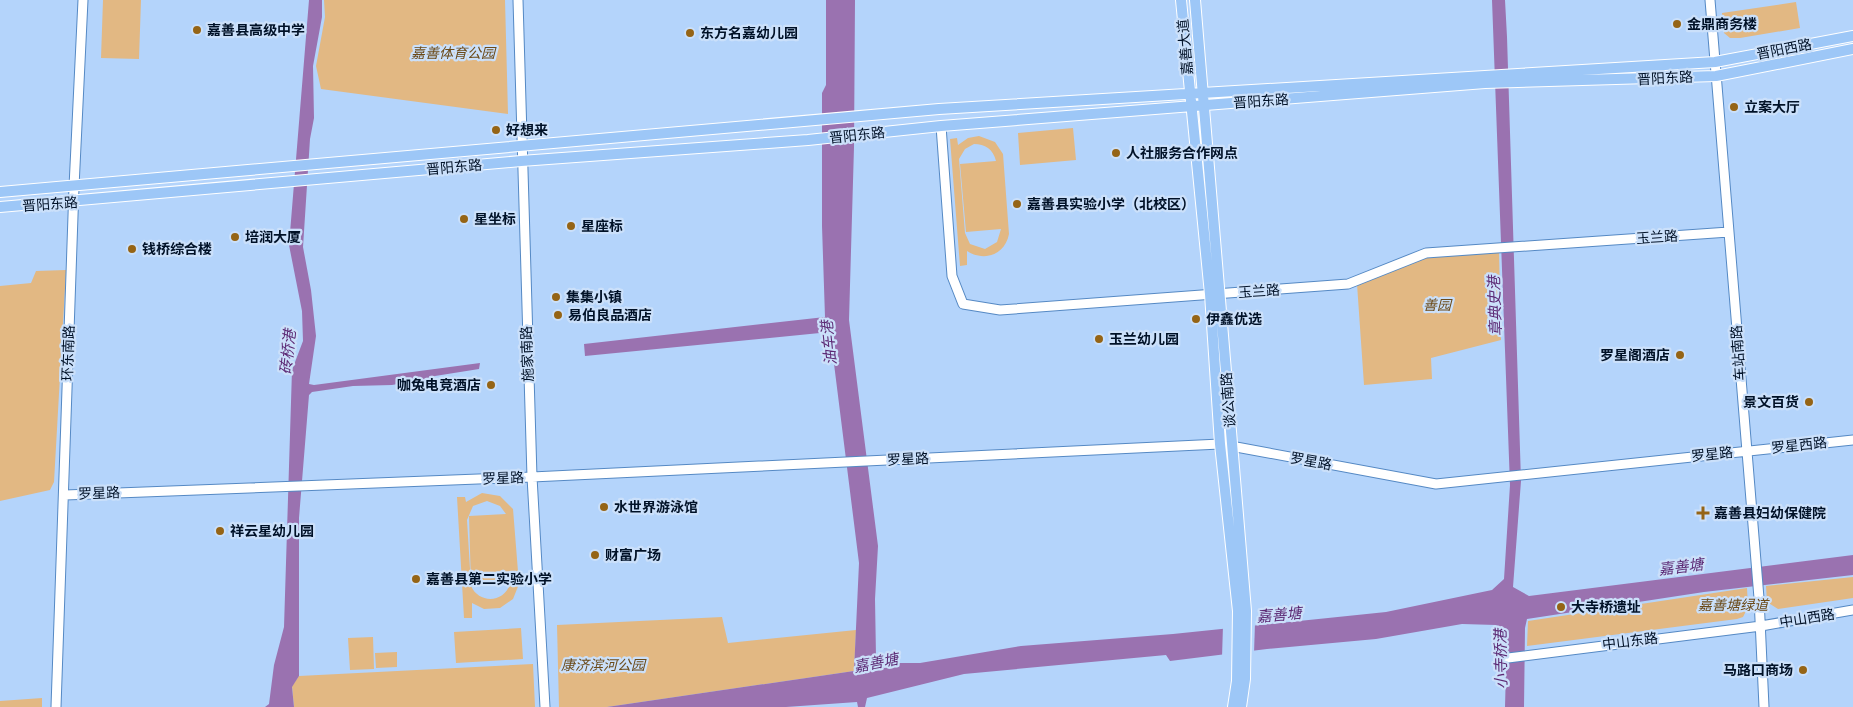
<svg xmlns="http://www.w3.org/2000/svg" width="1853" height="707" font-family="'Crimson Pro','Noto Sans SC',serif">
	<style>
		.green { fill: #e2b883; fill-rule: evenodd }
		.water { fill: #9a72b0 }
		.pier { fill: #b4d4fb }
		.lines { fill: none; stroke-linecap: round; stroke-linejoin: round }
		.minor-casing { stroke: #5589c4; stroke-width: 11 }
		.major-casing { stroke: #fff; stroke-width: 12 }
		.minor { stroke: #fff; stroke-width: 9 }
		.major { stroke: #9dc7f7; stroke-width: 10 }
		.poi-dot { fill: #956415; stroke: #cbe0fa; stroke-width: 2 }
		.labels { text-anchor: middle; stroke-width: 4.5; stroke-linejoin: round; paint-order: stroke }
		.poi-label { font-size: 14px; font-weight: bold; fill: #001127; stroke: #cbe0fa; text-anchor: start }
		.street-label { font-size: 14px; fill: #001127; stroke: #cbe0fa }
		.park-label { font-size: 14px; font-style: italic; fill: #6b4a19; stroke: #cbe0fa }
		.water-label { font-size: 15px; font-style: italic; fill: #5c2974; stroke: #cbe0fa }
	</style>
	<rect width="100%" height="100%" fill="#b4d4fb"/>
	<!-- green -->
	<path class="green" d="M103,0H141L139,59L101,58Z
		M324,0H505L508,114L321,89L316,66L325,17Z
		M1796,2L1800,28L1740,38H1730L1724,33L1722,13Z
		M1073,128L1076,160L1020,165L1018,133Z
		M979,136L995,142L1003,154L1009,234C1005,255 984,262 967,251V265L960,266L950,139L957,138L958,145L968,138ZM974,144C985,144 993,149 996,161L960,164L966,232L1001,229L997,242L985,249L970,244L965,233L959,159L965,149Z
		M1499,250L1501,340L1431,358L1432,379L1364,385L1357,284L1427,256Z
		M66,270L54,482L50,490L0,501V286L31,283L36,271Z
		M482,493L500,496L513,509L519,584L513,599L500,608L484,609L472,603V618H464L457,497H465L466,502ZM487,501L500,506L506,514L469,516L471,585L467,520L473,506ZM510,584C504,603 479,604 471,586Z
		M1853,577V598L1778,609L1767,602L1766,586Z
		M1747,588L1748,607L1743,617L1737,619L1527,646L1528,621Z
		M722,617L728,643L856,630L854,671L607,707H559L557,625Z
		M521,628L523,659L456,663L454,632Z
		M373,637L374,669L350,670L348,638Z
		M397,652V667L376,668L375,653Z
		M533,664L535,707H294L292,686L299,676Z
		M42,698V707H0V701Z"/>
	<!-- water -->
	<path class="water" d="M309,0H322V17L313,66L314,118L310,139L303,247L311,290L316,336L309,384L314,385L480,363L479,369L435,376L432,378L392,385L353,386L312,392L309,395L299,518V676L292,687L294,707H265L269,704L274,665L284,627L292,370L303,341L302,311L289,245Z
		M826,0H855L854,147L849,320L878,546L875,599L876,657L881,663H920L1021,646L1173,634L1386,612L1492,590L1504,579L1510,485L1492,0H1505L1507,37L1521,481L1513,587L1529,596L1853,555V575L1704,592L1527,619L1525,628L1524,707H1505L1507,632L1496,625L1462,624L1376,639L1267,649L1170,661L1166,655L964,674L867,698L865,707H858L857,702L786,707H607L854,671L859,563L830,332L585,356L584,344L825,317L822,226V93L826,85Z"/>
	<!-- pier -->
	<path class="pier" d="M1255,623L1254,653L1222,657L1223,626Z"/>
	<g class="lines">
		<!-- minor casing -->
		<g class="minor-casing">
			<path id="minor" d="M518,0L532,477L545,707
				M1710,0L1759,598L1764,707
				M941,126L952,276L963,304L1000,310L1348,284L1426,253L1729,232
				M65,495L532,477L1220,444L1436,484L1853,440
				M1500,659L1761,626L1853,610
				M56,707L74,187L83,0"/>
		</g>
		<!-- major casing -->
		<g class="major-casing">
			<path id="major" d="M1181,0L1210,294L1220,444L1238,611L1237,681L1233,707
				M1195,0L1246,611L1245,679L1241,707
				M0,192L939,109L1715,62L1853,36
				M0,207L521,161L808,140L941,126L1485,83L1716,76L1853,49"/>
		</g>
		<!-- minor -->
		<use href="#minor" class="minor"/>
		<!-- major -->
		<use href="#major" class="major"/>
	</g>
	<!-- markers -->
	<g class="poi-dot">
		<circle cx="1677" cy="24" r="5"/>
		<circle cx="197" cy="30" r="5"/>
		<circle cx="690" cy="33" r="5"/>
		<circle cx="1734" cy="107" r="5"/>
		<circle cx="496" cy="130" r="5"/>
		<circle cx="1116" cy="153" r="5"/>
		<circle cx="1017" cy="204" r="5"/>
		<circle cx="464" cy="219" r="5"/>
		<circle cx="571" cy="226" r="5"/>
		<circle cx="235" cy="237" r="5"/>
		<circle cx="132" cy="249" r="5"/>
		<circle cx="556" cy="297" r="5"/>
		<circle cx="558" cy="315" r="5"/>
		<circle cx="1196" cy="319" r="5"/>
		<circle cx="1099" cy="339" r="5"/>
		<circle cx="1680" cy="355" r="5"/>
		<circle cx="491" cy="385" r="5"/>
		<circle cx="1809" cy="402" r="5"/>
		<circle cx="604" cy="507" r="5"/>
		<path d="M1700.5 505.5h5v5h5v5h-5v5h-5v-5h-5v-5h5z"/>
		<circle cx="220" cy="531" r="5"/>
		<circle cx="595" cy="555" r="5"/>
		<circle cx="416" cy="579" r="5"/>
		<circle cx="1561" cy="607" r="5"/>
		<circle cx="1803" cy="670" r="5"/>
	</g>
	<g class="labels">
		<!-- poi labels -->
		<g class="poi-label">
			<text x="1687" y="29">金鼎商务楼</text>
			<text x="207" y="35">嘉善县高级中学</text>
			<text x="700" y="38">东方名嘉幼儿园</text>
			<text x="1744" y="112">立案大厅</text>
			<text x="506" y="135">好想来</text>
			<text x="1126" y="158">人社服务合作网点</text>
			<text x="1027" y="209">嘉善县实验小学（北校区）</text>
			<text x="474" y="224">星坐标</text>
			<text x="581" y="231">星座标</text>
			<text x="245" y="242">培润大厦</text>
			<text x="142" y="254">钱桥综合楼</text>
			<text x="566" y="302">集集小镇</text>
			<text x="568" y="320">易伯良品酒店</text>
			<text x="1206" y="324">伊鑫优选</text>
			<text x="1109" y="344">玉兰幼儿园</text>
			<text x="1670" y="360" text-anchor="end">罗星阁酒店</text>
			<text x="481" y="390" text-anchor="end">咖兔电竞酒店</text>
			<text x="1799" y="407" text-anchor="end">景文百货</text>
			<text x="614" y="512">水世界游泳馆</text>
			<text x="1714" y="518">嘉善县妇幼保健院</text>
			<text x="230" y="536">祥云星幼儿园</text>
			<text x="605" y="560">财富广场</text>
			<text x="426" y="584">嘉善县第二实验小学</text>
			<text x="1571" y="612">大寺桥遗址</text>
			<text x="1793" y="675" text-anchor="end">马路口商场</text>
		</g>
		<!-- street labels -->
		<g class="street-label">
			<text transform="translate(1185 47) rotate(-95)" y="5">嘉善大道</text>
			<text transform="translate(1784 49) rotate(-11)" y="5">晋阳西路</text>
			<text transform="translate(1665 78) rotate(-3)" y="5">晋阳东路</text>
			<text transform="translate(1261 101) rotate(-4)" y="5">晋阳东路</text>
			<text transform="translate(857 135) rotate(-6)" y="5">晋阳东路</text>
			<text transform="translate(454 167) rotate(-5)" y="5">晋阳东路</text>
			<text transform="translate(50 204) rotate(-4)" y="5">晋阳东路</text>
			<text transform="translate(1657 237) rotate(-4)" y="5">玉兰路</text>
			<text transform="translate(1259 291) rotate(-4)" y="5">玉兰路</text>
			<text transform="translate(68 353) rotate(-88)" y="5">环东南路</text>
			<text transform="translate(1738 353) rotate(-94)" y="5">车站南路</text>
			<text transform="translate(527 354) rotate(-92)" y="5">施家南路</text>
			<text transform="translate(1228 400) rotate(-94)" y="5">谈公南路</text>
			<text transform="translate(1799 445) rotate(-6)" y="5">罗星西路</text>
			<text transform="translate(1712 454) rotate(-6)" y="5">罗星路</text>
			<text transform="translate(908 459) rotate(-3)" y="5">罗星路</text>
			<text transform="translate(1311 461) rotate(10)" y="5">罗星路</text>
			<text transform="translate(503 478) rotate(-2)" y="5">罗星路</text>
			<text transform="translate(99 493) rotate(-2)" y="5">罗星路</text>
			<text transform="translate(1807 618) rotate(-9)" y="5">中山西路</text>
			<text transform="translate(1630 641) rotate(-7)" y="5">中山东路</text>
		</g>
		<!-- park labels -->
		<g class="park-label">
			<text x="453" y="58">嘉善体育公园</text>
			<text x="1437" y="310">善园</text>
			<text x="1733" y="610">嘉善塘绿道</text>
			<text x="603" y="670">康济滨河公园</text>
		</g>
		<!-- water labels -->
		<g class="water-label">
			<text transform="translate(1495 306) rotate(-92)" y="5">章典史港</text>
			<text transform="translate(829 343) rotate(-96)" y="5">油车港</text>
			<text transform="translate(288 352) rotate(-84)" y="5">砖桥港</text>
			<text transform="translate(1681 567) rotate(-7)" y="5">嘉善塘</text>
			<text transform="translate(1279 615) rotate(-5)" y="5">嘉善塘</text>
			<text transform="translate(1501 659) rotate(-91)" y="5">小寺桥港</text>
			<text transform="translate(876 663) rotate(-11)" y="5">嘉善塘</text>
		</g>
	</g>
</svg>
